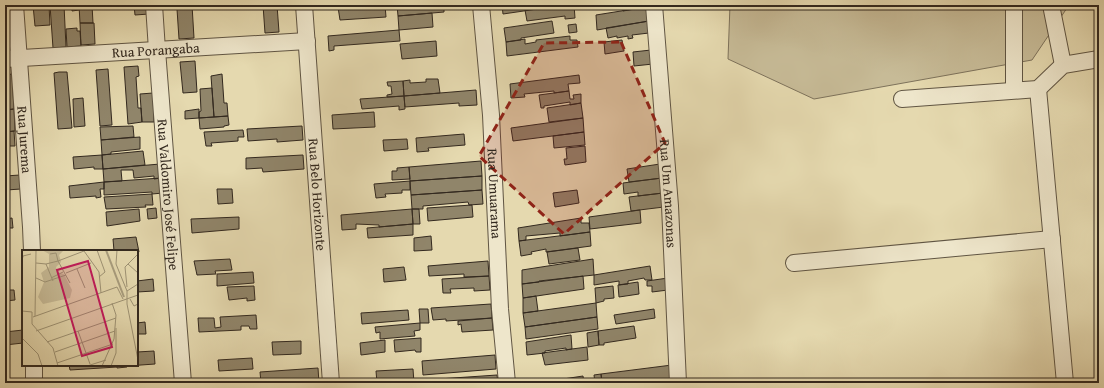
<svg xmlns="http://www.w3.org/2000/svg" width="1104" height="388" font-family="'Gentium Book Plus',serif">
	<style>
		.green { fill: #c7bb97; stroke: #7d725b }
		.building { fill: #90856a; stroke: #33291f }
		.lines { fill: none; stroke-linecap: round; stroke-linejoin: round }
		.street-casing { stroke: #605543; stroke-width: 18 }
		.street { stroke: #eee6cb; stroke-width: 16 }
		.marked { fill: #8f2418; fill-opacity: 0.2; stroke: #8f2418; stroke-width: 3; stroke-dasharray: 8 5; stroke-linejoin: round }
		.labels { text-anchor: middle; stroke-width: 3.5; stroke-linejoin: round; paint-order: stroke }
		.street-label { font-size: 14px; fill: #33291f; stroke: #eee6cb }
		.inset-river { fill: none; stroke: #a89d7e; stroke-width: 2 }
		.inset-road { fill: none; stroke: #9e9375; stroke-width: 1 }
		.view { fill: #c2185b; fill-opacity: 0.15; stroke: #c2185b; stroke-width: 2 }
		.inset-edge { fill: none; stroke: #33291f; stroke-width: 2 }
	</style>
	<rect width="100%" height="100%" fill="#e5d9af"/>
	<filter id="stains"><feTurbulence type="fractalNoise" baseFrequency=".005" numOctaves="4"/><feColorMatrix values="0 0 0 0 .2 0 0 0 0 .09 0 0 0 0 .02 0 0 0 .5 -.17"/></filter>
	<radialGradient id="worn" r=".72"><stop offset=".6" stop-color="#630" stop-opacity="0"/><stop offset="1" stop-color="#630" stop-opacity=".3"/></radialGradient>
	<!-- green -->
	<path class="green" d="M730,5H1069L1032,60L814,99L728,59Z"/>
	<!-- building -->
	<path class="building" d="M33,5H49L50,25L35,26Z
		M50,5H64L66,47L53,48Z
		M72,5H79V10L72,11Z
		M79,5H92L93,23H80Z
		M134,5H148L149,14L135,15Z
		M180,5H192L194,38L179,39L177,9L180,8Z
		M249,5H263L259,6V8H249Z
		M263,5H277L279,32L265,33Z
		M360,5H385L386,17L340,20L338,7Z
		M397,5H444V12L398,16Z
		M502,5H565L503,14Z
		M565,5H574L575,18L565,19V16L527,21L525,10Z
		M622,5H634L635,9L623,11Z
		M646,7L649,21L597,30L596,15Z
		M432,13L433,27L399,30L398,16Z
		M552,21L554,33L521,38V40L506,42L504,28Z
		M649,21V33L632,35L633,38L628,39V36L617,38V36L608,38L606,28Z
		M80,23H94L95,44L81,45Z
		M576,24L577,32L569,33L568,25Z
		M77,28V31H80L81,46L67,47L66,29Z
		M399,30L400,41L334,46V50L329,51L328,36Z
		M570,36V40H577L578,47L507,56L506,42L525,39V44L536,42V40Z
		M622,40L624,51L605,54L604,42Z
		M436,41L437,56L402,59L400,44Z
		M651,50L653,64L634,66L633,52Z
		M195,61L197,92L183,93L180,62Z
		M138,66L139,76L136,77L138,108H141L142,122L128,124L124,67Z
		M108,69L112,125L100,126L96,70Z
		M59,72H67L72,128L58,129L54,73Z
		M12,74L14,109L5,110V75Z
		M222,74L224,103H227L228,116L214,117L211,76Z
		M579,75L580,83L568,84L569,91L554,93V91L524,94L525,97L511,98L510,84Z
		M426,79H438L440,93L404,96L403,81L410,80V83L426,82Z
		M403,81L404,96L387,97V95L392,94L391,86H388L387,82Z
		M212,88L214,117L199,118V112L201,111L200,89Z
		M476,90L477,105L459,106V103L405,107L404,96Z
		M569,91L570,99H574L573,95L581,94V103L570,105V102L544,106V108H541L539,95Z
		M153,93L154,122H142L140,94Z
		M404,96L405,109L399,110V106L362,109L360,99Z
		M83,98L85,126L74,127L73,99Z
		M581,103L583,118L549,122L547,108Z
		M14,109L15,131L5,132V110Z
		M199,109V118L185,119V111Z
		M374,112L375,127L333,129L332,115Z
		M228,116L229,125L224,126V127L200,129L199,118Z
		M583,118L584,132L513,141L511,128Z
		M133,126L134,137L101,140L100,127Z
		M302,126L303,140L277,142V139L248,141L247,129Z
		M243,130L244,137H238V141L211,143L212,146H206L204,132Z
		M14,131L15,146H5V132Z
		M584,132L585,145L554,148L553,136Z
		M464,134L465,145L428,148L429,151L417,152L416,138Z
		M140,137V149L111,152V154L102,155L101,140Z
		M407,139L408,149L384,151L383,140Z
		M585,146L586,162L565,165L564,159H567L566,148Z
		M143,151L145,165L103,169L102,155Z
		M102,155L103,169H94V167L74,169L73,157Z
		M303,155L304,169L263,172L262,168L246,169V158Z
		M481,161L482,176L410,181L409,167Z
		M160,164L161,178L154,179V176L134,178L133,170H121L122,181L104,182L103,169Z
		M660,164L662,178L629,182L627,169Z
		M409,167L410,179L392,180V171H397V168Z
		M20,175L21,189L6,190L5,188V176Z
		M482,176V190L411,195L410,181Z
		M161,178L163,193L152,194V192L104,195V182Z
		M662,178L663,193L638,196V192L624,194L623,183Z
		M410,181V190H402V193L385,194L386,197L376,198L374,184Z
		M104,182V189H100L101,197L96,198V196L70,198L69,186Z
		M217,189H232L233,203L218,204Z
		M482,190L483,204L469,205L468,202L423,206V209H412L411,195Z
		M577,190L579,203L555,207L553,193Z
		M663,193L664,207L631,211L629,197Z
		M152,194L153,205H145L146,207L106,209L104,197Z
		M472,205L473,217L428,221L427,208Z
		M156,208L157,218L148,219L147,209Z
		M139,209L140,221L107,226L106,212Z
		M412,209L413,224L379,227V225L356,224V229L342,230L341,215Z
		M412,209H419L420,224H413Z
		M640,210L641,223L590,229L589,217Z
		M239,217V229L192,233L191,219Z
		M12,218L13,228H5V219Z
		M581,218V223H589L590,232L560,236V233L526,236V240L519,241L518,228Z
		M413,224V235L368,238L367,228Z
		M590,232L591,246L546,252V249L531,252L532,254L521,256L519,241Z
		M431,236L432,250L414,251V238Z
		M136,237L139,252L114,251L113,239Z
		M578,248L580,260L549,264L547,252Z
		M230,259L232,270L215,271L216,274L197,275L194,261Z
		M593,259L594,275L539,281V282L522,284V270Z
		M488,261L489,276L464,277V274L429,276L428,266Z
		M650,266L652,280H645L644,278L628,281V284L619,285V281L594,285V275Z
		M404,267L406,280L384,282L383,269Z
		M253,272L254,283L217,286V274Z
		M489,276L490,290L474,291V288L450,289L451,293H443L442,279Z
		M583,276L584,289L523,298L522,284Z
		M668,278V290L652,292V286H647V281Z
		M153,279L154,291L137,292V281Z
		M638,282L639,294L619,297L618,285Z
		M254,286L255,300L247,301V298L229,300L227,287Z
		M613,286L614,298L604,299V301L596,303L595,288Z
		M5,290H14L15,300L5,301Z
		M536,296L538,311L523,313V298Z
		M596,303L597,317L525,327L523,313Z
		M491,304L492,318L446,321V319L433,320L431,308Z
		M419,309H428L429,323H420Z
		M654,309L655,318L616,324L614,315Z
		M408,310L409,320L362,324L361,313Z
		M256,315L257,329H250L249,326H241V330L199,332L198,318H214L215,328L221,327L220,317Z
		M597,317L598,329L526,339L525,327Z
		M492,318L493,330L462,332L461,324L458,325V321Z
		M145,322L146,334H137V323Z
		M420,323V330L414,331L415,336L380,339V332L376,333L375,327Z
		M634,326L636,338L604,343V345H599L598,331Z
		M23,330V343L5,345V332Z
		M598,331L599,345L588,347L587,333Z
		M571,335L572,349L566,350V348L545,351V353L527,355L526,342Z
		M421,338V352H416L415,350L395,352L394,340Z
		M385,340V352L361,355L360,343Z
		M301,341V354L273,355L272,342Z
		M587,347L588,360L545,365L542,353Z
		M154,351L155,364L127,366V367L117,368V365H137V352Z
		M495,355L496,369L423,375L422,361Z
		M252,358L253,369L219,371L218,360Z
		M69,365H117V367L70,370Z
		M672,365L673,378L640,383L639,381L624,383H602L601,374Z
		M318,368L319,383H261L260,372Z
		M413,369L414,383H377L376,371Z
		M601,374L602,383H595L594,375Z
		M497,375L498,383H424V380Z
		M583,376L584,383H537Z"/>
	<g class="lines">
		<!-- street casing -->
		<g class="street-casing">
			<g id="street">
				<path id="s1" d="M15,5L31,227L32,251"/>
				<path id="s2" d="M154,5L157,50L183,383"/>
				<path id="s3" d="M304,5L331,383"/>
				<path id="s4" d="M481,5L491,115L500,309L507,383"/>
				<path id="s5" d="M654,5L670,206L678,383"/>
				<path d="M1014,5V90"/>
				<path d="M1051,5L1063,65"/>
				<path id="s6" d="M5,59L307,41"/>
				<path d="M1038,89L1065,383"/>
				<path d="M902,99L1038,89L1063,65L1099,59"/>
				<path d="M794,263L1052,239"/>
				<path d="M34,365V383"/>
			</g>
		</g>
		<!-- street -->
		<use href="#street" class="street"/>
	</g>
	<!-- marked area -->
	<path class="marked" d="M621,42L665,143L564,234L479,156L544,43Z"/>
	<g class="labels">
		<!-- street labels -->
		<g class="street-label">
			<text dy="5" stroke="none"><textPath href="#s6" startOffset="151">Rua Porangaba</textPath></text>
			<text dy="5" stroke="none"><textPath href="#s1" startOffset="135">Rua Jurema</textPath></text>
			<text dy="5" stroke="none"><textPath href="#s2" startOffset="190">Rua Valdomiro José Felipe</textPath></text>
			<text dy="5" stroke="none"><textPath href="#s3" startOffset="190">Rua Belo Horizonte</textPath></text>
			<text dy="5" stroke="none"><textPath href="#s4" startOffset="189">Rua Umuarama</textPath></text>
			<text dy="5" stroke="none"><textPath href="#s5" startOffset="189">Rua Um Amazonas</textPath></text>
		</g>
	</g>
	<!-- overview -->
	<g transform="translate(22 250)">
		<rect width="116" height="116" fill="#e5d9af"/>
		<path d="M20,0H42L37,5L39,12L34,17L35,22L42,24L50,40L48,48L21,54L16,47L22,32L19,23L27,17V4Z" fill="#c7bb97"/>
		<path class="inset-river" d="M84,0L102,47"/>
		<path class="inset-road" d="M75,0L83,22L77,27M95,0L94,14L105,41V54L116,110M0,11L1,6L9,4M14,13L24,14L31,31M24,14L36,11L34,3L28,4M106,14L116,23M55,19L63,38M44,23L69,13M14,28L23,32L44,25M29,28L41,22M48,33L36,11L62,1L77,22L79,43M105,37L103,17L116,4M105,41L116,34M108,49L112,56L116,54M0,61L10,62V74L31,98L36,116M13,66L14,0M11,67L95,37L101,49M14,81L116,45M56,81L68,114M0,88L16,104L20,116M25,92L94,68M33,102L93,81M35,113L91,94M65,116L84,110M80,116L92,89L94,65L90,53M89,116L94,103V78"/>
		<path class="view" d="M66,11L90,97L60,106L35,20Z"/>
		<rect width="116" height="116" class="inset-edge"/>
	</g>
	<!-- margin -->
	<rect width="1104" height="388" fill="none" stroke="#e5d9af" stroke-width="20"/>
	<rect x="6" y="6" width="1092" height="376" fill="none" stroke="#33291f" stroke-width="2"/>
	<rect x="10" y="10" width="1084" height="368" fill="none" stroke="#33291f"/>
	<rect width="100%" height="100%" filter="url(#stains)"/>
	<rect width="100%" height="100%" fill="url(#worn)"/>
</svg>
